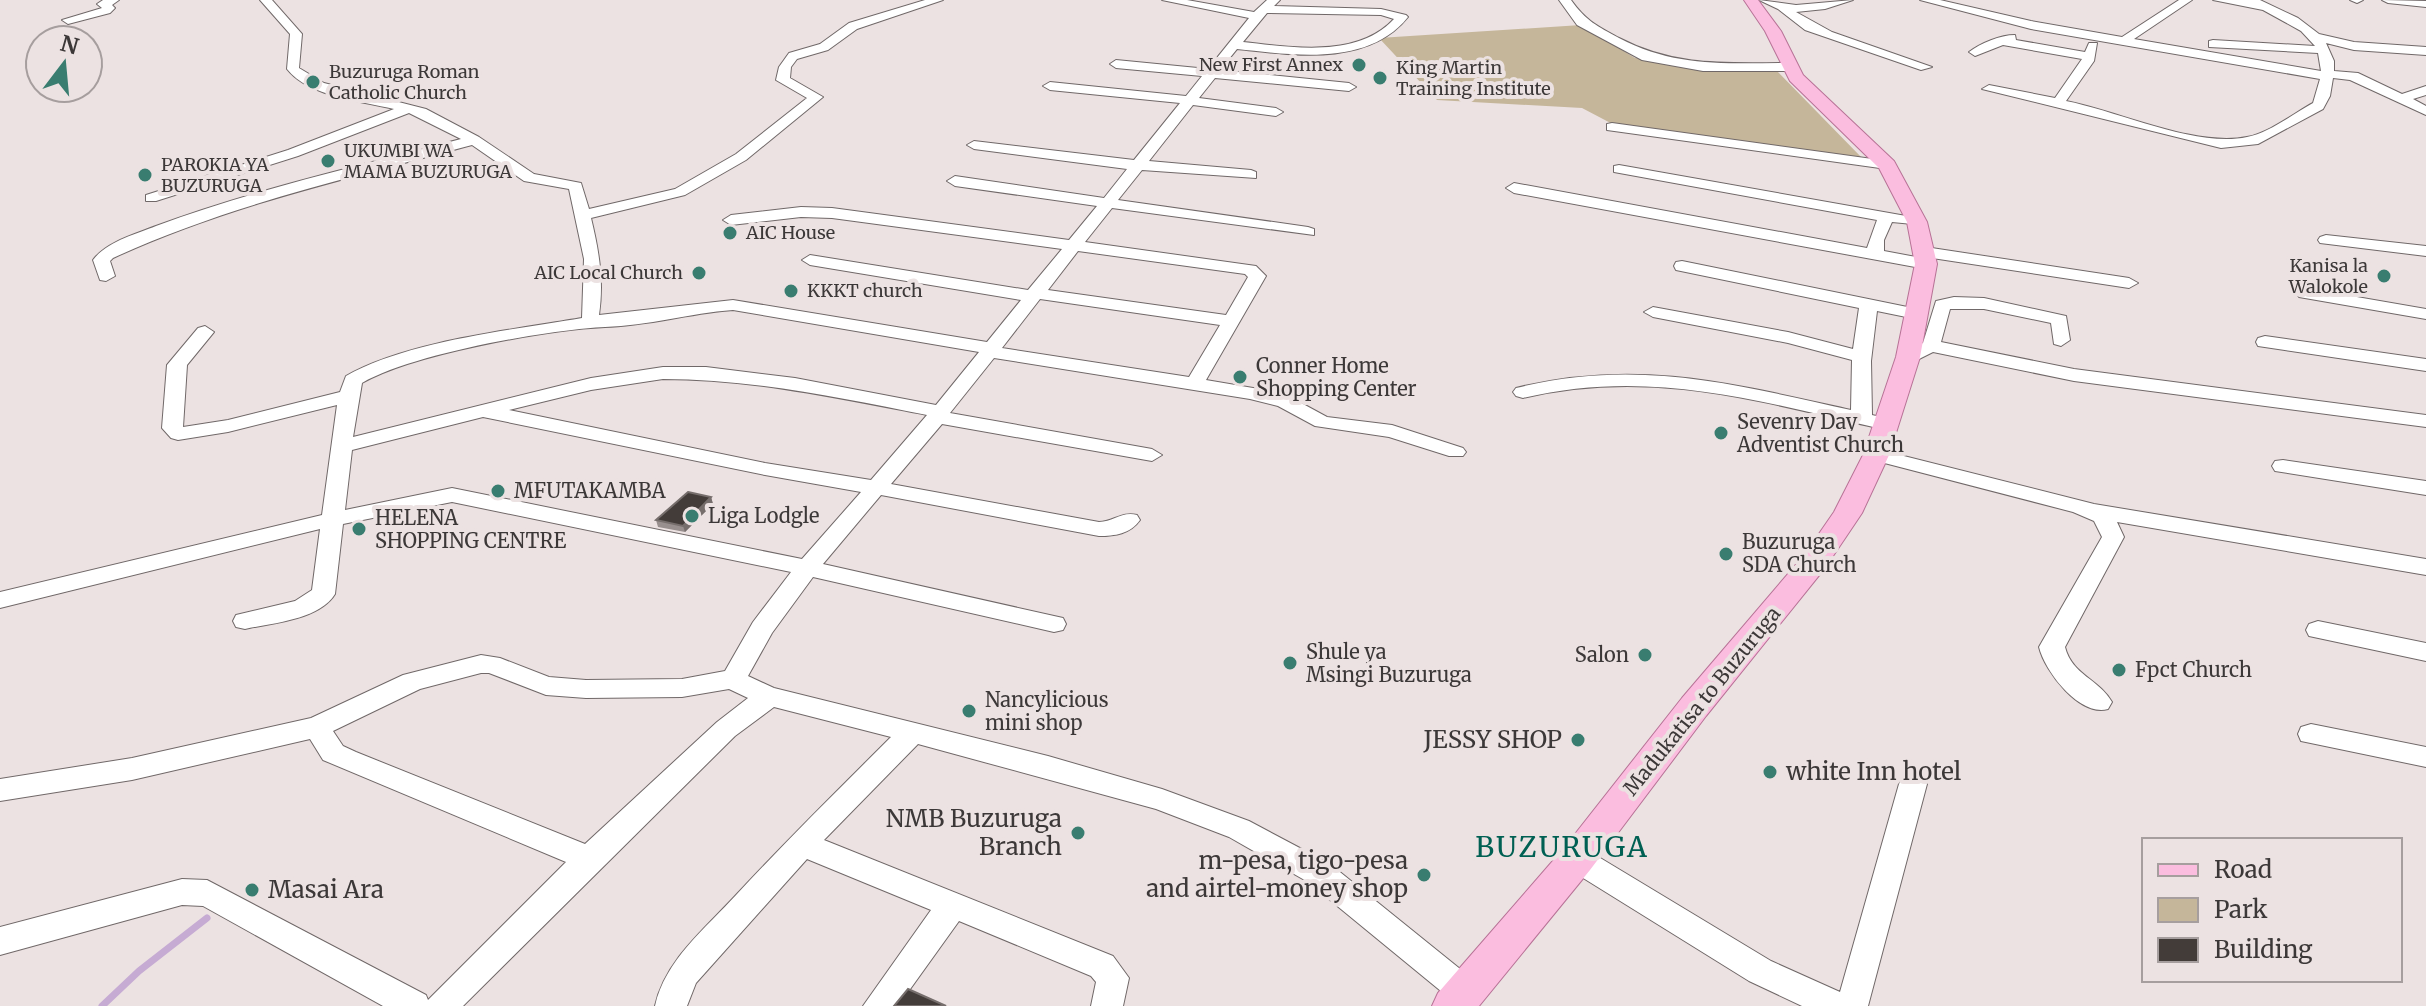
<svg xmlns="http://www.w3.org/2000/svg" width="2426" height="1006" font-family="Merriweather,serif">
	<style>
		.green { fill: #c5b69a }
		.lines { fill: none; stroke-linecap: round; stroke-linejoin: round }
		.stream { stroke: #c6abd3; stroke-width: 7 }
		.minor-casing { stroke: #706868; stroke-width: 2 }
		.major-casing { stroke: #b77296; stroke-width: 2 }
		.minor { fill: #fff; fill-rule: evenodd }
		.major { fill: #fbbddf; fill-rule: evenodd }
		.wall { fill: #988f8e }
		.shaded-wall { fill: #766e6c }
		.building { fill: #433c39; stroke: #766e6c; stroke-width: 2 }
		.poi-dot { fill: #397d70; stroke: #ece2e2; stroke-width: 3 }
		.labels { text-anchor: middle; stroke-width: 8; stroke-linejoin: round; paint-order: stroke }
		.far-poi-label { font-size: 18px; fill: #3c3838; stroke: #ece2e2; text-anchor: start }
		.poi-label { font-size: 20px; fill: #3c3838; stroke: #ece2e2; text-anchor: start }
		.street-label { font-size: 20px; fill: #3c3838; stroke: #ece2e2 }
		.near-poi-label { font-size: 24px; fill: #3c3838; stroke: #ece2e2; text-anchor: end }
		.near-quarter-label { font-size: 28px; letter-spacing: 2px; fill: #006053; stroke: #ece2e2 }
	</style>
	<rect width="100%" height="100%" fill="#ece2e2"/>
	<!-- green -->
	<path class="green" d="M1581,25L1635,58L1777,71L1863,159L1622,129L1582,108L1437,100L1379,38Z"/>
	<g class="lines">
		<!-- stream -->
		<path class="stream" d="M102,1006L139,971L207,918"/>
		<!-- minor casing -->
		<g class="minor-casing">
			<path id="minor" d="M103,0H119L112,5L115,8L110,13L68,24L62,20L102,8L97,4Z
				M260,0H272L302,34L299,68L324,83L426,109L479,137L534,174L581,183L589,209L675,189L736,154L807,98L776,80L779,67L789,53L820,44L849,23L925,0H943L857,29L828,50L797,59L791,67L790,78L823,97L746,160L685,195L591,218C599,251 604,281 599,315L733,300L987,342L1021,300L810,265L802,260L810,255L1028,290L1062,249L832,218L801,217L731,225L723,220L731,215L801,207L832,208L1069,240L1097,206L955,186L947,181L955,176L1104,198L1127,169L974,149L967,145L974,141L1134,160L1180,103L1050,90L1043,86L1050,82L1186,96L1202,76L1116,68L1110,64L1116,60L1208,69L1249,18L1162,0H1187L1254,12L1267,0H1280L1274,6L1381,9L1406,15L1408,17C1368,67 1294,55 1237,49L1220,70L1349,83L1356,87L1349,91L1215,78L1199,98L1276,108L1283,112L1276,116L1193,105L1149,161L1251,170L1256,172V178L1142,170L1118,200L1308,227L1314,229V235L1112,208L1085,242L1256,266L1266,276L1206,380L1259,389L1292,398L1327,417L1392,425L1463,448L1466,452L1463,456H1449L1389,437L1315,426L1278,406L1250,399L994,358L950,413L1152,449L1162,455L1152,461L942,424L891,484L1099,522C1113,522 1122,511 1137,515L1140,520C1130,534 1115,536 1099,536L881,495L823,564L1054,616L1063,618L1066,624L1063,630L1054,632L813,577L772,633L748,676L774,688L1048,756L1162,789L1249,821L1330,864L1475,981L1480,991L1475,1001L1464,1006L1453,1001L1308,882L1229,837L1156,809L918,744L824,840L1113,956L1129,978L1123,1006H1091L1096,982L1091,976L959,921L898,1006H863L931,910L807,859L696,983L687,1006H655C665,960 706,928 737,894C787,840 839,789 891,737L774,707L735,736L463,1006H383L203,906L182,905L0,955V927L182,879L207,880L426,995L428,1000L566,862L323,760L310,739L132,780L0,801V779L132,758L311,718L403,675L481,655L500,658L549,677L586,680L682,679L725,671L753,622L791,572L452,502L343,524L335,594C319,620 272,623 245,629L236,627L233,621L236,615L295,601L312,590L320,529L0,608V592L322,515L337,405L228,432L178,440L171,438L162,428L167,365L198,328L205,326L214,332L187,365L183,427L228,420L340,392L346,376C407,341 512,330 582,318L584,259L569,189L524,181L472,145C350,178 228,205 113,258L110,261L115,276L106,281L100,280L93,260C106,242 136,234 156,226C256,189 359,166 461,139L409,113L298,156L156,201H146V195L288,150L394,109C361,101 309,97 287,69L290,34ZM1267,13L1381,15L1394,19C1357,59 1291,47 1243,42ZM1078,251L1245,274L1248,277L1226,315L1048,290ZM1040,299L1220,325L1189,377L1002,348ZM733,310L979,352L936,405L795,378L706,367H663L591,378L353,437L362,383C412,354 546,330 605,327C648,326 690,313 733,310ZM663,379C752,379 840,398 927,415L871,480L765,463L509,410L591,390ZM483,417L765,475L861,492L802,559L452,488L345,510L352,450ZM481,673H489L546,695L586,698L682,697L729,689L748,698L717,722L585,844L356,752L343,746L333,731L420,689Z
				M1559,0H1571C1586,21 1597,26 1619,38C1676,68 1727,63 1790,63L1796,67L1790,71H1703L1642,60L1577,25Z
				M1759,0L1796,5L1853,0L1825,9L1796,12L1832,32L1932,67L1921,70L1805,30L1778,9Z
				M1920,0H1940L2031,21L2122,37L2179,0H2192L2134,39L2321,71L2318,53L2209,47V41L2213,40L2315,46L2301,31L2263,10L2213,0H2260L2298,18L2319,34L2354,42L2426,47V55L2354,50L2326,43L2334,61V71L2358,73L2402,94L2426,86V95L2413,99L2426,106V115L2350,80L2333,78L2330,96L2323,109L2258,144L2221,148L1982,89L1989,85L2055,98L2082,59L2003,45L1975,56L1969,52C1981,43 2000,35 2015,35L2016,40L2085,52L2089,43H2097L2094,61L2066,101C2118,111 2196,148 2247,137C2269,133 2293,114 2313,103L2320,79L2031,29Z
				M2350,0H2363L2357,3Z
				M2382,0L2426,1V7L2388,3Z
				M1612,123L1887,161L1894,165L1887,169L1607,130V124Z
				M1619,165L1923,219V225L1892,222L1884,240V251L1932,260L1934,264L1926,269L1514,193L1506,188L1514,183L1867,248L1877,220L1614,172V166Z
				M2326,235L2426,246V256L2320,243L2318,240L2320,237Z
				M1925,247L2129,278L2138,283L2129,288L1919,256L1917,252L1919,248Z
				M1682,261L1922,310L1925,314L1922,318L1916,319L1877,311L1871,361L1872,415L1893,420L1896,424L1893,428L1886,430C1762,402 1651,367 1523,398L1516,396L1513,392L1516,388C1637,358 1733,384 1851,410L1852,360L1788,343L1653,317L1644,312L1653,307L1788,332L1853,349L1859,308L1676,270L1674,266L1676,262Z
				M2305,288L2426,309V319L2299,297L2296,293Z
				M1954,297L1984,298L2066,316L2070,340L2061,346L2054,344L2051,323L1984,309H1950L1941,342L2074,369L2426,415V427L2074,381L1933,352L1915,361H1901L1899,357L1923,343L1936,301Z
				M2265,336L2426,359V371L2258,346L2256,342L2258,338Z
				M1876,449L2094,504L2426,559V575L2117,522L2124,537L2065,647C2072,675 2099,679 2112,702L2108,709C2080,717 2045,672 2039,647L2102,537L2094,521L2073,512L1869,459L1866,455L1869,451Z
				M2283,460L2426,481V495L2275,471L2272,466L2275,461Z
				M2318,621L2426,643V661L2309,636L2306,630L2309,624Z
				M2311,724L2426,747V767L2301,741L2298,734L2301,727Z
				M1913,773L1923,776L1927,784L1868,1006H1802L1749,981L1567,868L1562,859L1567,850L1577,847L1587,850L1771,961L1840,992L1899,784L1903,776Z"/>
		</g>
		<!-- major casing -->
		<g class="major-casing">
			<path id="major" d="M1744,0H1758L1781,31L1803,75L1894,161L1927,222L1937,264L1920,357L1889,455L1862,513L1825,568L1706,716L1590,870L1479,1006H1432L1438,993L1564,848L1682,698L1805,554L1834,512L1863,455L1896,357L1915,264L1907,222L1879,168L1790,81L1765,31Z"/>
		</g>
		<!-- minor -->
		<use href="#minor" class="minor"/>
		<!-- major -->
		<use href="#major" class="major"/>
	</g>
	<!-- wall -->
	<path class="wall" d="M711,497L713,504L685,532L658,527L656,520Z"/>
	<!-- shaded-wall -->
	<path class="shaded-wall" d="M711,497L713,504L685,532L683,526Z"/>
	<!-- building -->
	<path class="building" d="M688,492L711,497L683,526L656,520Z
		M908,989L946,1006H894Z"/>
	<!-- markers -->
	<g class="poi-dot">
		<circle cx="1359" cy="65" r="8"/>
		<circle cx="1380" cy="78" r="8"/>
		<circle cx="313" cy="82" r="8"/>
		<circle cx="328" cy="161" r="8"/>
		<circle cx="145" cy="175" r="8"/>
		<circle cx="730" cy="233" r="8"/>
		<circle cx="699" cy="273" r="8"/>
		<circle cx="2384" cy="276" r="8"/>
		<circle cx="791" cy="291" r="8"/>
		<circle cx="1240" cy="377" r="8"/>
		<circle cx="1721" cy="433" r="8"/>
		<circle cx="498" cy="491" r="8"/>
		<circle cx="692" cy="516" r="8"/>
		<circle cx="359" cy="529" r="8"/>
		<circle cx="1726" cy="554" r="8"/>
		<circle cx="1645" cy="655" r="8"/>
		<circle cx="1290" cy="663" r="8"/>
		<circle cx="2119" cy="670" r="8"/>
		<circle cx="969" cy="711" r="8"/>
		<circle cx="1578" cy="740" r="8"/>
		<circle cx="1770" cy="772" r="8"/>
		<circle cx="1078" cy="833" r="8"/>
		<circle cx="1424" cy="875" r="8"/>
		<circle cx="252" cy="890" r="8"/>
	</g>
	<g class="labels">
		<!-- far-poi labels -->
		<g class="far-poi-label">
			<text x="1343" y="71" text-anchor="end">New First Annex</text>
			<text x="1396" y="74">King Martin<tspan x="1396" dy="21">Training Institute</tspan></text>
			<text x="329" y="78">Buzuruga Roman<tspan x="329" dy="21">Catholic Church</tspan></text>
			<text x="344" y="157">UKUMBI WA<tspan x="344" dy="21">MAMA BUZURUGA</tspan></text>
			<text x="161" y="171">PAROKIA YA<tspan x="161" dy="21">BUZURUGA</tspan></text>
			<text x="746" y="239">AIC House</text>
			<text x="2368" y="272" text-anchor="end">Kanisa la<tspan x="2368" dy="21">Walokole</tspan></text>
			<text x="683" y="279" text-anchor="end">AIC Local Church</text>
			<text x="807" y="297">KKKT church</text>
		</g>
		<!-- poi labels -->
		<g class="poi-label">
			<text x="1256" y="373">Conner Home<tspan x="1256" dy="23">Shopping Center</tspan></text>
			<text x="1737" y="429">Sevenry Day<tspan x="1737" dy="23">Adventist Church</tspan></text>
			<text x="514" y="498">MFUTAKAMBA</text>
			<text x="708" y="523">Liga Lodgle</text>
			<text x="375" y="525">HELENA<tspan x="375" dy="23">SHOPPING CENTRE</tspan></text>
			<text x="1742" y="549">Buzuruga<tspan x="1742" dy="23">SDA Church</tspan></text>
			<text x="1306" y="659">Shule ya<tspan x="1306" dy="23">Msingi Buzuruga</tspan></text>
			<text x="1629" y="662" text-anchor="end">Salon</text>
			<text x="2135" y="677">Fpct Church</text>
			<text x="985" y="707">Nancylicious<tspan x="985" dy="23">mini shop</tspan></text>
		</g>
		<!-- street labels -->
		<g class="street-label">
			<text transform="translate(1702 701) rotate(-51)" y="7">Madukatisa to Buzuruga</text>
		</g>
		<!-- near-poi labels -->
		<g class="near-poi-label">
			<text x="1562" y="748">JESSY SHOP</text>
			<text x="1786" y="780" text-anchor="start">white Inn hotel</text>
			<text x="1062" y="827">NMB Buzuruga<tspan x="1062" dy="28">Branch</tspan></text>
			<text x="1408" y="869">m-pesa, tigo-pesa<tspan x="1408" dy="28">and airtel-money shop</tspan></text>
			<text x="268" y="898" text-anchor="start">Masai Ara</text>
		</g>
		<!-- near-quarter labels -->
		<g class="near-quarter-label">
			<text x="1562" y="857">BUZURUGA</text>
		</g>
	</g>
	<!-- legend -->
	<rect x="2142" y="838" width="260" height="144" fill="#ece2e2" stroke="#a69e9e" stroke-width="2"/>
	<rect x="2158" y="864" width="40" height="12" fill="#fbbddf" stroke="#a69e9e" stroke-width="2"/>
	<text x="2214" y="878" font-size="24" fill="#3c3838">Road</text>
	<rect x="2158" y="898" width="40" height="24" fill="#c5b69a" stroke="#a69e9e" stroke-width="2"/>
	<text x="2214" y="918" font-size="24" fill="#3c3838">Park</text>
	<rect x="2158" y="938" width="40" height="24" fill="#433c39" stroke="#a69e9e" stroke-width="2"/>
	<text x="2214" y="958" font-size="24" fill="#3c3838">Building</text>
	<!-- north arrow -->
	<g transform="translate(64 64) rotate(16)"><circle r="38" fill="#ece2e2" stroke="#a69e9e" stroke-width="2"/>
	<path d="M0-6L14 30L0 20L-14 30Z" fill="#397d70"/>
	<text y="-12" font-size="22" font-weight="bold" text-anchor="middle" fill="#3c3838">N</text>
	</g>
</svg>
